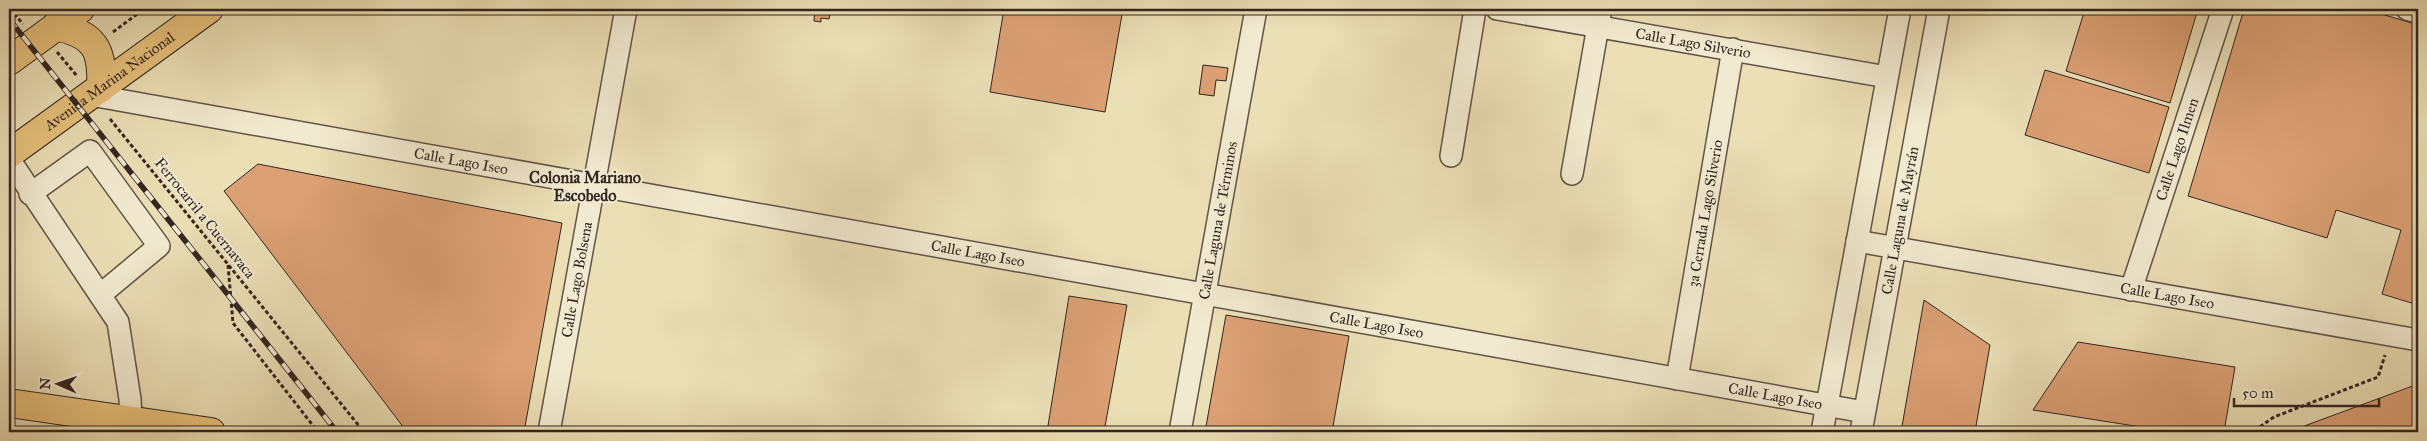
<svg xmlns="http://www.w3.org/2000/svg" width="2427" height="441" font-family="'IM FELL Great Primer',serif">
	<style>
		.building { fill: #dba074; stroke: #332520 }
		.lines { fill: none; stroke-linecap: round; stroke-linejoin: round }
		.minor-casing { stroke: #615446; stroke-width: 24 }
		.major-casing { stroke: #332520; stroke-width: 30 }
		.path { stroke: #332520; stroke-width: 3; stroke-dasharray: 4 2.5; stroke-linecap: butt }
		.minor { stroke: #f2ead0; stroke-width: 21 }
		.major { stroke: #e6c07b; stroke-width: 28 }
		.rail-casing { stroke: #332520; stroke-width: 5.5 }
		.rail { stroke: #f2ead0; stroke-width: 4; stroke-dasharray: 11; stroke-linecap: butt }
		.labels { text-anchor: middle; stroke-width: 4; stroke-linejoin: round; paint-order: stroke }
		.street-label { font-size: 15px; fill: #332520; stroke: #f2ead0 }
		.neighbourhood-label { font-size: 16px; font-weight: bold; fill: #332520; stroke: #f2ead0 }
	</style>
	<rect width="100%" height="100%" fill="#ebdfb6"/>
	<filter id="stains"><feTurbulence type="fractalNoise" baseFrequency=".004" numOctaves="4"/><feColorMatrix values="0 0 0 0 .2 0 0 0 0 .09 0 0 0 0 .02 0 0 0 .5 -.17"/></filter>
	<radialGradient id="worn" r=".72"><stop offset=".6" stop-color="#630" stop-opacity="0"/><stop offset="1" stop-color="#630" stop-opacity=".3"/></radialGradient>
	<!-- building -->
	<path class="building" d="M815,9H831L829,19L821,18V22L814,21Z
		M1004,9H1123L1105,112L990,92Z
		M2085,9H2198L2170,103L2066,71Z
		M2244,9H2365L2418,25V305L2382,294L2401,230L2336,210L2327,238L2188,196Z
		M1203,65L1228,68L1226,81L1216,80L1214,96L1199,94Z
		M2045,70L2169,107L2149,173L2025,135Z
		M258,164L562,223L524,432H407L224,191Z
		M1069,296L1127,305L1104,432H1047Z
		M1924,300L1990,345L1975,432H1901Z
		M1226,315L1349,336L1332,432H1205Z
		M2078,342L2235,367L2224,432H2173L2033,410Z
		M2418,384V432H2288Z"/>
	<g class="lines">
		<!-- minor casing -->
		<g class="minor-casing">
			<g id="minor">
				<path id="s1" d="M1497,9L1887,77"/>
				<path d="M2407,9L2418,12"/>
				<path id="s2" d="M91,95L1864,412"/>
				<path d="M1451,156L1475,9"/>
				<path d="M9,159L118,322L130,399L131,420"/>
				<path d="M1572,174L1601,9"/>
				<path d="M30,194L90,151L159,246L100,295"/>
				<path id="s3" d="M1857,241L2418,340"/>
				<path id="s4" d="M2131,290L2223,9"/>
				<path id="s5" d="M1677,379L1733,49"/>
				<path id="s6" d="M549,432L626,9"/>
				<path id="s7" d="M1180,432L1256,9"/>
				<path d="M1822,432L1900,9"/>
				<path id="s8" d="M1861,432L1939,9"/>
			</g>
		</g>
		<!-- major casing -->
		<g class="major-casing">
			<g id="major">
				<path d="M56,26C95,35 103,49 101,88"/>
				<path d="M9,61L80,9"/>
				<path id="s9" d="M9,154L209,9"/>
				<path d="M9,403L211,432"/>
			</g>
		</g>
		<!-- path -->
		<path class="path" d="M10,9L23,24
			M113,32L144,9
			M57,52L77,76
			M110,119L364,432
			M228,265L233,323L318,432
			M2257,432L2258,428L2274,417L2378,377L2385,355"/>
		<!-- minor -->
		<use href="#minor" class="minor"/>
		<!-- major -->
		<use href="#major" class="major"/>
		<!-- rail casing -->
		<g class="rail-casing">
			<path id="rail" d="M9,19L337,432"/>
		</g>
		<!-- rail -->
		<use href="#rail" class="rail"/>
	</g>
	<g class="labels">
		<!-- street labels -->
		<g class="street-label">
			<text dy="5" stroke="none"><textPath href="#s1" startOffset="199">Calle Lago Silverio</textPath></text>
			<text dy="5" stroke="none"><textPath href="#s9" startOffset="124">Avenida Marina Nacional</textPath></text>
			<text dy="5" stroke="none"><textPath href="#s4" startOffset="148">Calle Lago Ilmen</textPath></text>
			<text dy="5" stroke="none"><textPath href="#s2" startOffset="376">Calle Lago Iseo</textPath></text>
			<text dy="5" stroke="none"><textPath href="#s5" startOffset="168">3a Cerrada Lago Silverio</textPath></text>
			<text transform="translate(205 218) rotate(51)" y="5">Ferrocarril a Cuernavaca</text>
			<text dy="5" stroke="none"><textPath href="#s8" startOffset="215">Calle Laguna de Mayrán</textPath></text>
			<text dy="5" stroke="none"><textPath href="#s7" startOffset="215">Calle Laguna de Términos</textPath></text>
			<text dy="5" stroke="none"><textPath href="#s2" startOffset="901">Calle Lago Iseo</textPath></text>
			<text dy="5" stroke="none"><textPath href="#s6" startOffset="155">Calle Lago Bolsena</textPath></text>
			<text dy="5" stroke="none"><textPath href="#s3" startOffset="315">Calle Lago Iseo</textPath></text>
			<text dy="5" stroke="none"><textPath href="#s2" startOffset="1306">Calle Lago Iseo</textPath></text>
			<text dy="5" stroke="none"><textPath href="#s2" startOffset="1711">Calle Lago Iseo</textPath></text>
		</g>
		<!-- neighbourhood labels -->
		<g class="neighbourhood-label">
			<text x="585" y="183">Colonia Mariano<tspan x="585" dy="18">Escobedo</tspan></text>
		</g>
	</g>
	<!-- margin -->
	<rect width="2427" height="441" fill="none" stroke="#ebdfb6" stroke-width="30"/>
	<rect x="10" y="10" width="2407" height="421" fill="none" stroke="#332520" stroke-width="2.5"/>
	<rect x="15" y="15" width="2397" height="411" fill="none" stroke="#332520"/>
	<!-- north arrow -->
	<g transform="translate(58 384) rotate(272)" stroke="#f2ead0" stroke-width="4" paint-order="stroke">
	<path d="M0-4L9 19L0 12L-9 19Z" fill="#332520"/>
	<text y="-8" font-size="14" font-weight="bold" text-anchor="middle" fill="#332520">N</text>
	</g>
	<!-- scale -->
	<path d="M2234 398v8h145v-8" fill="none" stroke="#332520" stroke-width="2.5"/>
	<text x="2242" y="398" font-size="15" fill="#332520" stroke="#f2ead0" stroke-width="4" paint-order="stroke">50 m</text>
	<rect width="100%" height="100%" filter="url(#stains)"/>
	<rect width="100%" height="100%" fill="url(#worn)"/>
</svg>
